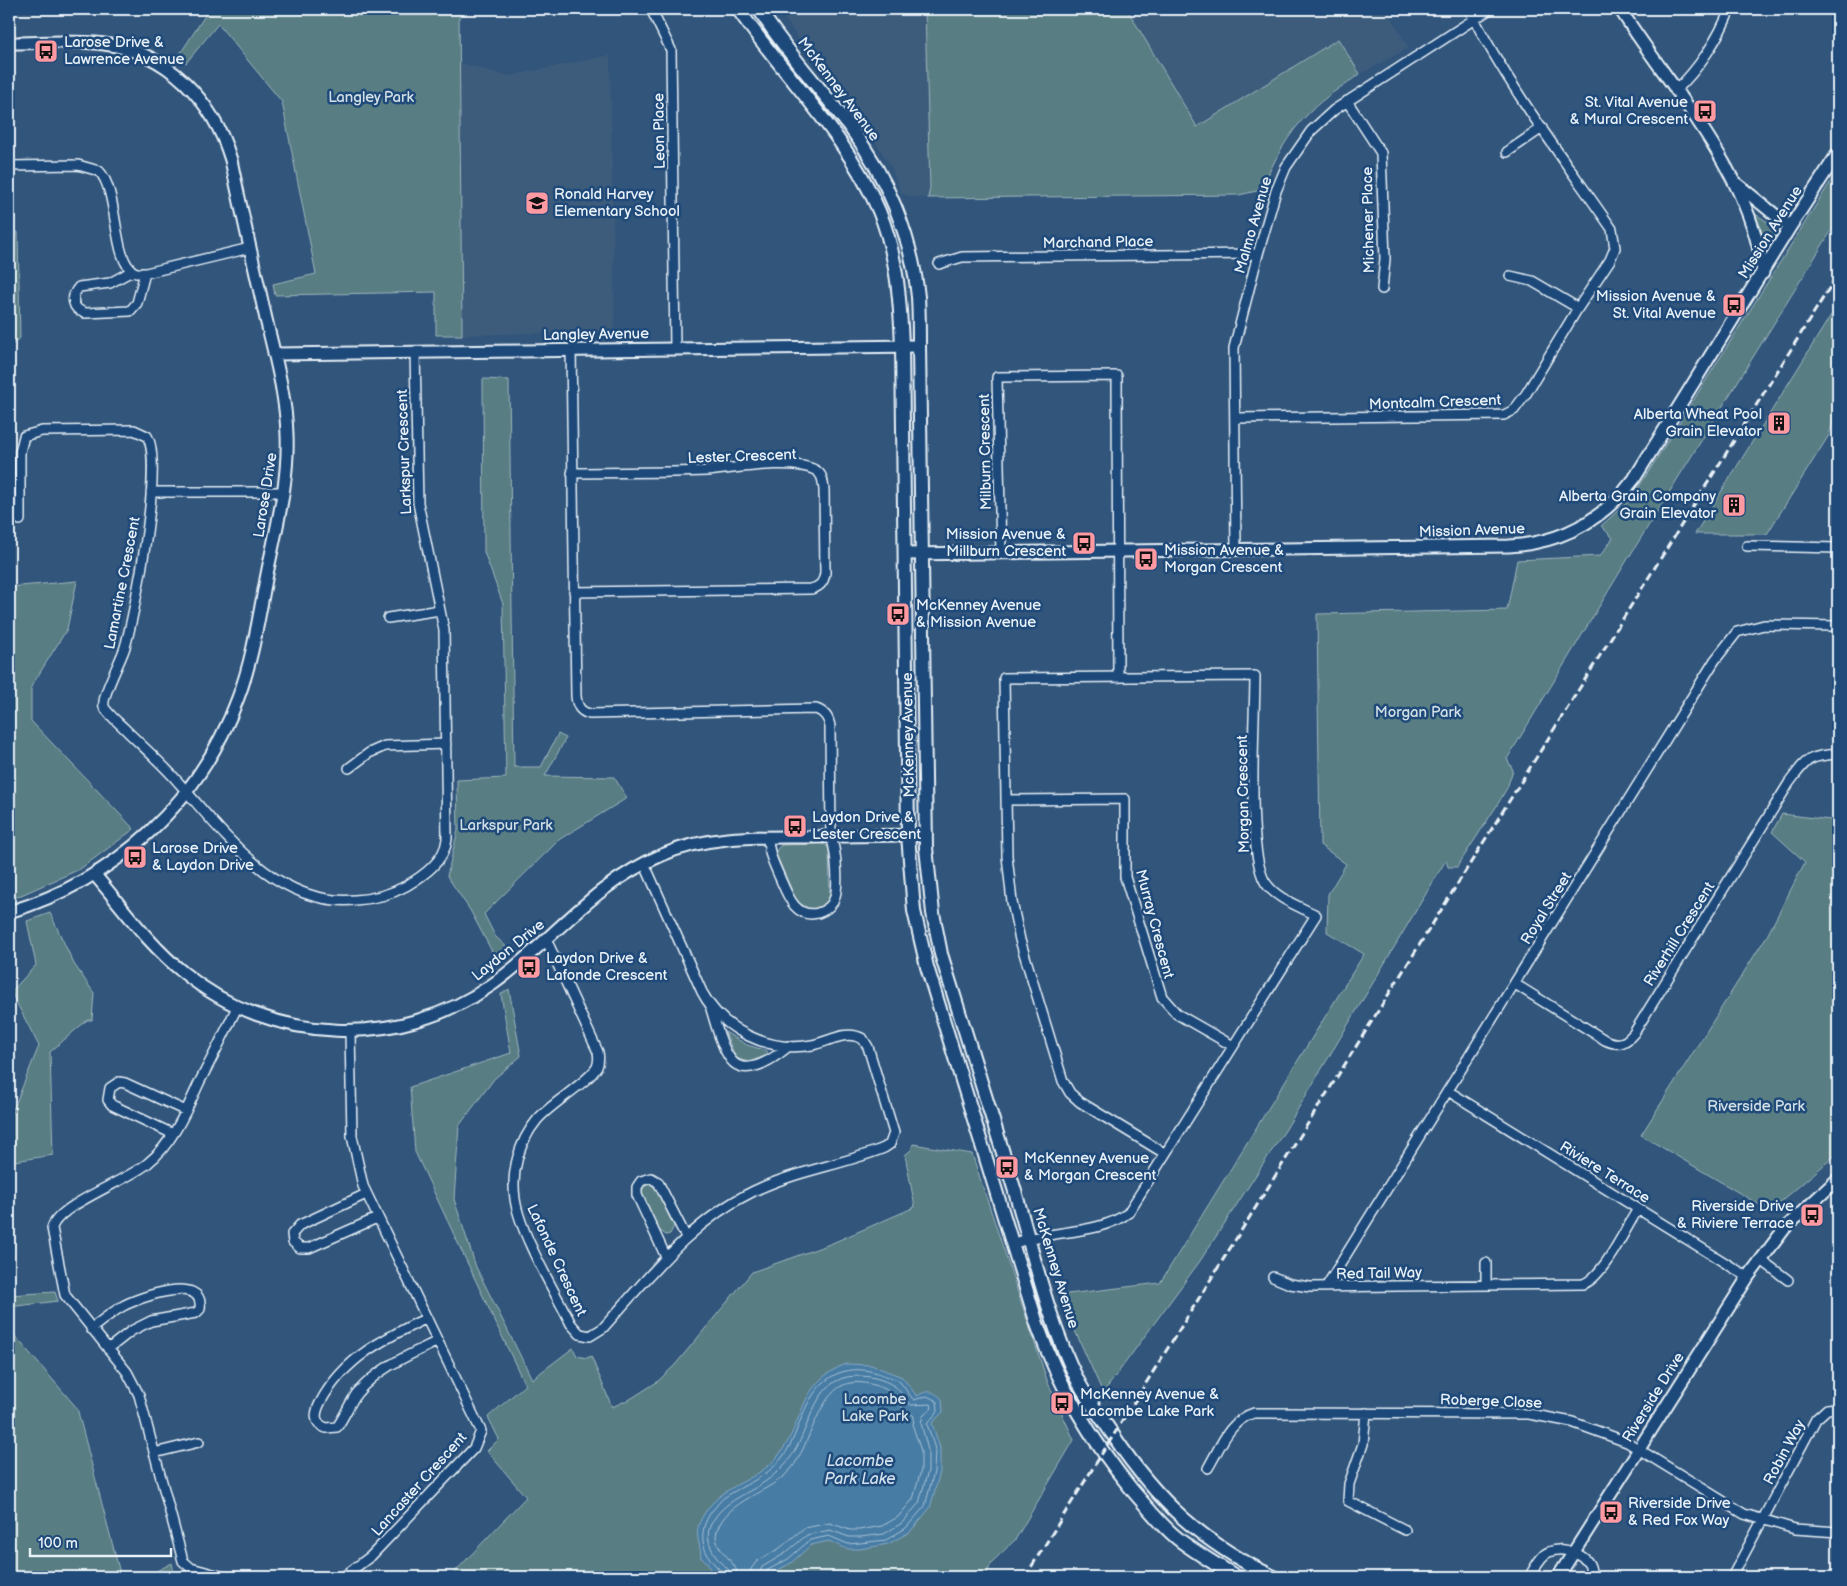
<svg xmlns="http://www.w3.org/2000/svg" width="1847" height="1586" font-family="'Balsamiq Sans',sans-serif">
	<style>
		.built { fill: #3e5c7b }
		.green { fill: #587d83; stroke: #a0b7be }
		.water { fill: #477ba4; stroke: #87aac6 }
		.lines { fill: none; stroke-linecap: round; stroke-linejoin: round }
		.shore { stroke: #a8c2d6; stroke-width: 1 }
		.minor-casing { stroke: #e8f1f8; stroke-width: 12 }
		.tertiary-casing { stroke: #e8f1f8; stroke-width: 15 }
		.secondary-casing { stroke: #e8f1f8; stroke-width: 16 }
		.minor { stroke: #1f4a7a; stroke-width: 9 }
		.tertiary { stroke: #1f4a7a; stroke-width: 11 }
		.secondary { stroke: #1f4a7a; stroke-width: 12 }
		.rail { stroke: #e8f1f8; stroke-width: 3; stroke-dasharray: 8 4; stroke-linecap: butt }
		.labels { text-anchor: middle; stroke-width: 5; stroke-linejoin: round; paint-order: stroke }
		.poi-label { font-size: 15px; fill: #e8f1f8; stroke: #1f4a7a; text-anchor: start }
		.street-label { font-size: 15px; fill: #e8f1f8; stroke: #1f4a7a }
		.park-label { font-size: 15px; fill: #d2e0e6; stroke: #1f4a7a }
		.water-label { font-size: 16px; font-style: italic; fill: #d0dfeb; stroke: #1f4a7a }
	</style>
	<rect width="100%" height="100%" fill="#31557b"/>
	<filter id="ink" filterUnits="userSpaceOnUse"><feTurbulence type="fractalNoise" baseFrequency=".02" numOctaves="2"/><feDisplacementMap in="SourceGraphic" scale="10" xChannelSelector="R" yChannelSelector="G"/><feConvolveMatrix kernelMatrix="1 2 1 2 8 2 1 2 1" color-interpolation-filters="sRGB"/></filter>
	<g filter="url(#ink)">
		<!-- built -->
		<path class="built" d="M778,9H925L930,189L928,198L911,197L901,193L892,169L872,136L839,95Z
			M1127,9H1386L1409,48L1360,74L1338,39L1197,127Z
			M610,55L615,331L462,335L460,63L509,76Z"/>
		<!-- green -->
		<path class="green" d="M206,9H459L462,335H436V292L275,295L273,284L316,274L282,102L218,24L186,63L178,57L206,14Z
			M925,9H1127L1197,127L1338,39L1360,74C1343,86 1324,97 1310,112C1287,134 1274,161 1261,190L1239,195L928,198L930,188Z
			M1838,170V220L1626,562L1507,759L1513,770L1507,788L1496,807L1457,867H1448L1446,860L1286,1129L1200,1261L1103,1393L1059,1295L1160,1283L1364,954L1327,932L1328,894L1346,864L1320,845L1317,614L1507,610L1517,560L1600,556L1613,538L1601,526L1632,498Z
			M1749,210L1774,226L1776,236L1767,251L1765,250Z
			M9,232H18L20,338L9,347Z
			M1831,315L1838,319V405L1829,435L1767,534H1695Z
			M483,379L509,380L514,767H541L558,734L566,738L545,776L614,777L627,798L560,839L484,914L495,936L513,953L498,963L470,910L447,876L458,830L457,780L506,778L503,604L484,552Z
			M77,581L67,629L31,687V721L134,829L80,869L10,900L9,587Z
			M1782,814L1838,821V1153L1770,1211L1641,1135L1768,934L1805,862L1772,832Z
			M821,844L826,845L829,849L830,894C827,906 820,909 808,909L797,902L775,852L781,845Z
			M50,913L74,964L94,993L92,1020H87L50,1052L53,1155L9,1162V1120L39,1046L11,992L36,965L27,921Z
			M509,989L521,1056L494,1079L459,1126L454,1199L476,1267L532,1379L573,1348L577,1356L587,1358L591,1356L612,1407L632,1398L657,1382L675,1365L752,1272L830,1244L915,1207L905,1155L911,1150L913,1144L972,1154L1048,1383L1074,1440L1015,1540L992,1562L985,1577H450L526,1497L487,1451L499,1439L488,1417L525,1385L415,1152L410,1087L511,1053L501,994Z
			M725,1032L747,1045L767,1051L768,1055L748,1062L736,1058Z
			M648,1184L656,1188L674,1226L670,1234L666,1235L659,1230L642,1195L643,1188Z
			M55,1292L58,1301L9,1307V1295Z
			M9,1329L77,1408L121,1577H9Z
			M172,1563L174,1573L182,1577H145Z"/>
		<!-- water -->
		<path class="water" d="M846,1364L871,1365L902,1377L917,1396C927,1390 933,1390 942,1399L943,1412L932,1423L940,1448V1472L930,1508L910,1532L888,1544L860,1549H847L829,1541L811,1545L791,1563L765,1577H728L711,1571L707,1562L701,1558C700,1537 691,1533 706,1511C725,1483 758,1481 778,1456C806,1421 797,1383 846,1364Z"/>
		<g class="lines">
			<!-- shore -->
			<path class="shore" d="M725,1577L723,1572C703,1557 695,1534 712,1511C716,1507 720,1500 725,1497C743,1485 766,1478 781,1459C797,1440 799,1415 813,1395C829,1370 856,1364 883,1375C888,1377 896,1378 900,1382C905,1388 909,1395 914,1400L927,1396L937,1401L938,1411L927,1424L935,1449L934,1472L925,1506L906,1528L886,1540L860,1543L848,1544L829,1536L810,1540L788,1559L766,1571L764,1577
				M731,1577C730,1568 726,1568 721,1563C713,1555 706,1540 709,1529C719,1502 745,1496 766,1481C772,1477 778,1471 783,1466C812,1440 808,1375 858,1376C869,1376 884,1379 894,1386C901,1390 904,1400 911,1405L931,1404L932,1408L923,1416L921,1423L928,1450V1471L919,1503L902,1523L884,1534L860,1537H849L830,1530L807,1535L784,1554L762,1567L758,1577
				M738,1577C738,1560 711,1550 717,1531C727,1499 771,1493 791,1469C810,1447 819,1388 850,1383C862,1381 880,1385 890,1392C896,1397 899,1405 905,1410C908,1412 912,1414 914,1416L913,1427L921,1451V1470L913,1499L898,1517L882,1526L859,1530H850L830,1523L804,1528L780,1548L757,1561L751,1569L750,1577"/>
			<!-- minor casing -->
			<g class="minor-casing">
				<path id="minor" d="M651,9L671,50L675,348
					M1675,91C1698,70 1719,38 1730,9
					M1347,101L1381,153L1385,259L1382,289
					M1507,152L1542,128
					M9,166L78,165L99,171C120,192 111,263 136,273H146L250,248
					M939,264L962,257L1258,254
					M132,271L110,283L79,287C70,297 72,309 85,313L130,311L137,303L145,273
					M1510,276L1532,281L1578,308
					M571,349L576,696C577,706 580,712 590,714L816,709C825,712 829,718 830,727L831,837C836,850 840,889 833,902C830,907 824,911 818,913C795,919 787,894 780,878C774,864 768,853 768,837
					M1235,418L1504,415L1514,410L1526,394L1578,308L1610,260L1615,248L1612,229C1562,157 1508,86 1469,9
					M572,473C616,472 661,473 706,471C732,469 792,458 815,470C823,474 823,482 824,490L825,573C824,582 820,587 811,589L574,592
					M151,492H283
					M20,520V452L24,436L42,431L134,430L147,436C164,462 135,613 125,647C121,661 101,696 104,707C110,716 118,722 125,729C143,747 163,764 179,783C225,835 277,907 355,900C373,899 390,895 406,886C423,876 445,861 447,839L444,630L418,503L415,351
					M1747,546L1838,548
					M1236,550L1234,348L1258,254L1276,191L1286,167L1311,131L1334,110L1490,9
					M1001,553L997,377L1117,376L1118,678
					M388,618L440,610
					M349,768L369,753L385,746L446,744
					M1006,800L1125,799V877L1162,997L1177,1014L1233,1046
					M546,939L598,1052C599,1057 599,1062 597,1067C590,1081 550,1104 537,1120C519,1142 511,1171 515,1199C520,1234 554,1290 571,1324L580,1334L590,1336L603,1328C649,1277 691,1221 754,1191C795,1171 842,1165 884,1148L890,1144L894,1133L868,1047L863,1039C846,1029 829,1042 812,1045C769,1053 722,1030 702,992L644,863
					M1515,984L1605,1040C1618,1046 1625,1044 1634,1033L1789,783C1807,759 1807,756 1838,754
					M711,1009C715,1022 723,1054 734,1063C750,1076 777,1056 789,1046
					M1448,1091L1748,1277
					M173,1134L112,1105L108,1100L110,1088L119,1082L125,1083L186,1111
					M366,1194L300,1225L292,1234L293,1242L300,1248H309L377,1218
					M1013,1244C1049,1229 1097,1236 1128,1213L1316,915C1299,906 1276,899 1265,882C1246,850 1255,719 1255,676L1004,678L1007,856L1012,902L1020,940L1063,1081L1070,1093L1080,1102L1164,1153
					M666,1257L637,1195V1187L641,1181L651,1178L658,1182L686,1237
					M1760,1259L1788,1280
					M1273,1277L1290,1284L1310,1287L1583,1284C1603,1278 1626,1227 1638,1209
					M1486,1285V1263
					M1326,1287L1715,660L1737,632L1764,625L1838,626
					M427,1318C383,1339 344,1358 320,1403C315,1413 313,1423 326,1428L337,1427C345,1416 349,1404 357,1393C379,1367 409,1355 438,1341
					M91,1329C101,1321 112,1312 123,1306C138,1298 205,1273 200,1309L196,1313L151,1321L131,1331L108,1349
					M1366,1413L1363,1444L1349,1484L1348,1501L1405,1530
					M154,1453L199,1442
					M1208,1468C1220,1448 1229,1420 1254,1413L1529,1414L1572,1422L1627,1442L1744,1514L1795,1529L1838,1532
					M224,1577L191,1568L183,1561L139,1395L127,1372L65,1295L52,1228C58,1205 127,1181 148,1163C173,1143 186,1111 199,1083C212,1058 225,1033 237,1007
					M343,1577L371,1556L474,1448L481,1431L363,1186L352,1136L350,1031
					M1529,1577C1534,1570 1540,1555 1549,1552C1563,1546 1589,1554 1591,1571L1588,1577
					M1732,1577L1816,1419L1827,1409L1838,1408"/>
			</g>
			<!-- tertiary casing -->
			<g class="tertiary-casing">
				<path id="tertiary" d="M1620,9C1672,91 1751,173 1763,273
					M9,43C40,43 73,40 104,44C168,52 213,100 231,160C242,213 254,266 266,319C275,357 286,396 287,435C289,482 276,529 267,574C259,615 253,659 238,698C199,804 115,880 9,912
					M1737,184L1790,227
					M274,354L919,346
					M905,554L1509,546C1561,543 1603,520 1634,479L1790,227L1838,153
					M95,875C123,908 150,946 184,973C272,1045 400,1050 493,984C553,941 591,885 662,855C708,835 758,837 807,837C846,836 886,835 926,835
					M1558,1577L1748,1277L1785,1228L1838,1179"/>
			</g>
			<!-- secondary casing -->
			<g class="secondary-casing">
				<path id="secondary" d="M738,9C784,76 847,135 879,211C897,254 900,300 902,345L908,835L914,911L927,967L1037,1324C1059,1387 1091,1440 1133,1491C1147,1507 1160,1524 1177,1538C1196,1553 1217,1565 1237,1577
					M759,9C785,51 820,87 849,126C886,174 912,237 918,297C919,313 919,330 919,346L926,848L933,913L941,954C966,1032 990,1110 1014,1188C1033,1252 1048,1321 1078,1381C1088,1400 1101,1417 1113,1435C1157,1501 1202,1543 1274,1577"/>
			</g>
			<!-- minor -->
			<use href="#minor" class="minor"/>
			<!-- tertiary -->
			<use href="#tertiary" class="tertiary"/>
			<!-- secondary -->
			<use href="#secondary" class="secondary"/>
			<!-- rail -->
			<path class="rail" d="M1025,1577L1838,274"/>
		</g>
	</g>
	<!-- icons -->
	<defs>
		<g id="bus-square" transform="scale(1.25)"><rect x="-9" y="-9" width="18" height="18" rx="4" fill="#ff9aa2" stroke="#1f4a7a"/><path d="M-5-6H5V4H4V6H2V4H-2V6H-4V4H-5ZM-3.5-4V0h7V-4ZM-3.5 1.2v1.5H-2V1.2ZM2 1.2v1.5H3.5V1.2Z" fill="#111"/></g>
		<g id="school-square" transform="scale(1.25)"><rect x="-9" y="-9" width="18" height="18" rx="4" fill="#ff9aa2" stroke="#1f4a7a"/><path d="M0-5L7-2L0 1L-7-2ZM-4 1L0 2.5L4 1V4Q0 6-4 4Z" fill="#111"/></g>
		<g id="building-square" transform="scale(1.25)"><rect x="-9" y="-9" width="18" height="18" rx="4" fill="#ff9aa2" stroke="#1f4a7a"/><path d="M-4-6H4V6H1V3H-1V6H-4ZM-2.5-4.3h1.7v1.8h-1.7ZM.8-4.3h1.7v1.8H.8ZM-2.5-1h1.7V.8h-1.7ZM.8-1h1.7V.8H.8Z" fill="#111"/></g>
	</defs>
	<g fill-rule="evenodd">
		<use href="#bus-square" x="46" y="51"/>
		<use href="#bus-square" x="1705" y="111"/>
		<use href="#school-square" x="537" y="203"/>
		<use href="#bus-square" x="1734" y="305"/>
		<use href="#building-square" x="1779" y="423"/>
		<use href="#building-square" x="1734" y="505"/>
		<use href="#bus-square" x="1084" y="543"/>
		<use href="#bus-square" x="1146" y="559"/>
		<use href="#bus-square" x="898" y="614"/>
		<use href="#bus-square" x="795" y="826"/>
		<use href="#bus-square" x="135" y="857"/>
		<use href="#bus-square" x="529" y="967"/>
		<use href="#bus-square" x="1007" y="1167"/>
		<use href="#bus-square" x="1812" y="1215"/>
		<use href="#bus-square" x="1062" y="1403"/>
		<use href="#bus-square" x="1611" y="1512"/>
	</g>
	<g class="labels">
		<!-- poi labels -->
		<g class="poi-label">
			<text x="64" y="47">Larose Drive &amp;<tspan x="64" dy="17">Lawrence Avenue</tspan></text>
			<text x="1688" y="107" text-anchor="end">St. Vital Avenue<tspan x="1688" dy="17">&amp; Mural Crescent</tspan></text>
			<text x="554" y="199">Ronald Harvey<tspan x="554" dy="17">Elementary School</tspan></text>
			<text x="1716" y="301" text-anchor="end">Mission Avenue &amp;<tspan x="1716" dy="17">St. Vital Avenue</tspan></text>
			<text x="1762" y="419" text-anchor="end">Alberta Wheat Pool<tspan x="1762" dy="17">Grain Elevator</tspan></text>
			<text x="1716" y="501" text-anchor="end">Alberta Grain Company<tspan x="1716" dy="17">Grain Elevator</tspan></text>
			<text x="1066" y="539" text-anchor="end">Mission Avenue &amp;<tspan x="1066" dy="17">Millburn Crescent</tspan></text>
			<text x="1164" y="555">Mission Avenue &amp;<tspan x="1164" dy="17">Morgan Crescent</tspan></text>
			<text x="916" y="610">McKenney Avenue<tspan x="916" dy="17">&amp; Mission Avenue</tspan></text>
			<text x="812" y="822">Laydon Drive &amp;<tspan x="812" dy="17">Lester Crescent</tspan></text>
			<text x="152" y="853">Larose Drive<tspan x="152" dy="17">&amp; Laydon Drive</tspan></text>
			<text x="546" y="963">Laydon Drive &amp;<tspan x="546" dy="17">Lafonde Crescent</tspan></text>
			<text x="1024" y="1163">McKenney Avenue<tspan x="1024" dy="17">&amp; Morgan Crescent</tspan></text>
			<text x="1794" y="1211" text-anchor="end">Riverside Drive<tspan x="1794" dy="17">&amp; Riviere Terrace</tspan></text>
			<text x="1080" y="1399">McKenney Avenue &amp;<tspan x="1080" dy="17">Lacombe Lake Park</tspan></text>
			<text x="1628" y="1508">Riverside Drive<tspan x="1628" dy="17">&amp; Red Fox Way</tspan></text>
		</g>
		<!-- street labels -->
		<g class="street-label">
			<text transform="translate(839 89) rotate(53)" y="5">McKenney Avenue</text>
			<text transform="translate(659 131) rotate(-91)" y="5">Leon Place</text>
			<text transform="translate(1368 220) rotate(-91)" y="5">Michener Place</text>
			<text transform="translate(1253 225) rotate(-74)" y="5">Malmo Avenue</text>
			<text transform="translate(1770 232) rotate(-58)" y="5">Mission Avenue</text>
			<text transform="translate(1098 242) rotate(-1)" y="5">Marchand Place</text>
			<text transform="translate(596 334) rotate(-1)" y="5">Langley Avenue</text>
			<text transform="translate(1435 402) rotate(-2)" y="5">Montcalm Crescent</text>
			<text transform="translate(404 452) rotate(-92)" y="5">Larkspur Crescent</text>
			<text transform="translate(985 452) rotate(-91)" y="5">Milburn Crescent</text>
			<text transform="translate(742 456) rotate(-2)" y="5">Lester Crescent</text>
			<text transform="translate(265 495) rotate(-81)" y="5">Larose Drive</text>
			<text transform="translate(1472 530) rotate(-2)" y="5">Mission Avenue</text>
			<text transform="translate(122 583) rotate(-79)" y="5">Lamartine Crescent</text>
			<text transform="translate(908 735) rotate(-91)" y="5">McKenney Avenue</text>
			<text transform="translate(1243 794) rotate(-91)" y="5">Morgan Crescent</text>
			<text transform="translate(1546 908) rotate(-58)" y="5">Royal Street</text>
			<text transform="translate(1155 924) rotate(75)" y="5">Murray Crescent</text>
			<text transform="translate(1679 934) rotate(-58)" y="5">Riverhill Crescent</text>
			<text transform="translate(508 950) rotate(-39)" y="5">Laydon Drive</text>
			<text transform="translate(1605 1172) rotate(32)" y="5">Riviere Terrace</text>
			<text transform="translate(557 1260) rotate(65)" y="5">Lafonde Crescent</text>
			<text transform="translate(1056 1268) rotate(73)" y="5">McKenney Avenue</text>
			<text transform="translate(1379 1273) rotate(-1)" y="5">Red Tail Way</text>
			<text transform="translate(1653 1397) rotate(-58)" y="5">Riverside Drive</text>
			<text transform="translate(1491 1401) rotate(2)" y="5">Roberge Close</text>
			<text transform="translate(1784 1452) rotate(-62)" y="5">Robin Way</text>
			<text transform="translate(419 1484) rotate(-48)" y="5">Lancaster Crescent</text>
		</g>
		<!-- park labels -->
		<g class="park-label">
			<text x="371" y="102">Langley Park</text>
			<text x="1418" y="717">Morgan Park</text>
			<text x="506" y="830">Larkspur Park</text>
			<text x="1756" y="1111">Riverside Park</text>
			<text x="875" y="1404">Lacombe<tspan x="875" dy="17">Lake Park</tspan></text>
		</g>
		<!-- water labels -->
		<g class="water-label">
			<text x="860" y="1466">Lacombe<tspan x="860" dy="18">Park Lake</tspan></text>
		</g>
	</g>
	<!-- margin -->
	<rect width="1847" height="1586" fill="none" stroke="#1f4a7a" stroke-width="30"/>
	<rect x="15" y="15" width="1817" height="1556" fill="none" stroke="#e8f1f8" stroke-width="2" filter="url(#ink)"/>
	<!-- scale -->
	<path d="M30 1548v8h141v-8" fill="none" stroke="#e8f1f8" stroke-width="2.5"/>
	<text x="38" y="1548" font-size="15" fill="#e8f1f8" stroke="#1f4a7a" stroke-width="4" paint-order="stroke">100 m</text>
</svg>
